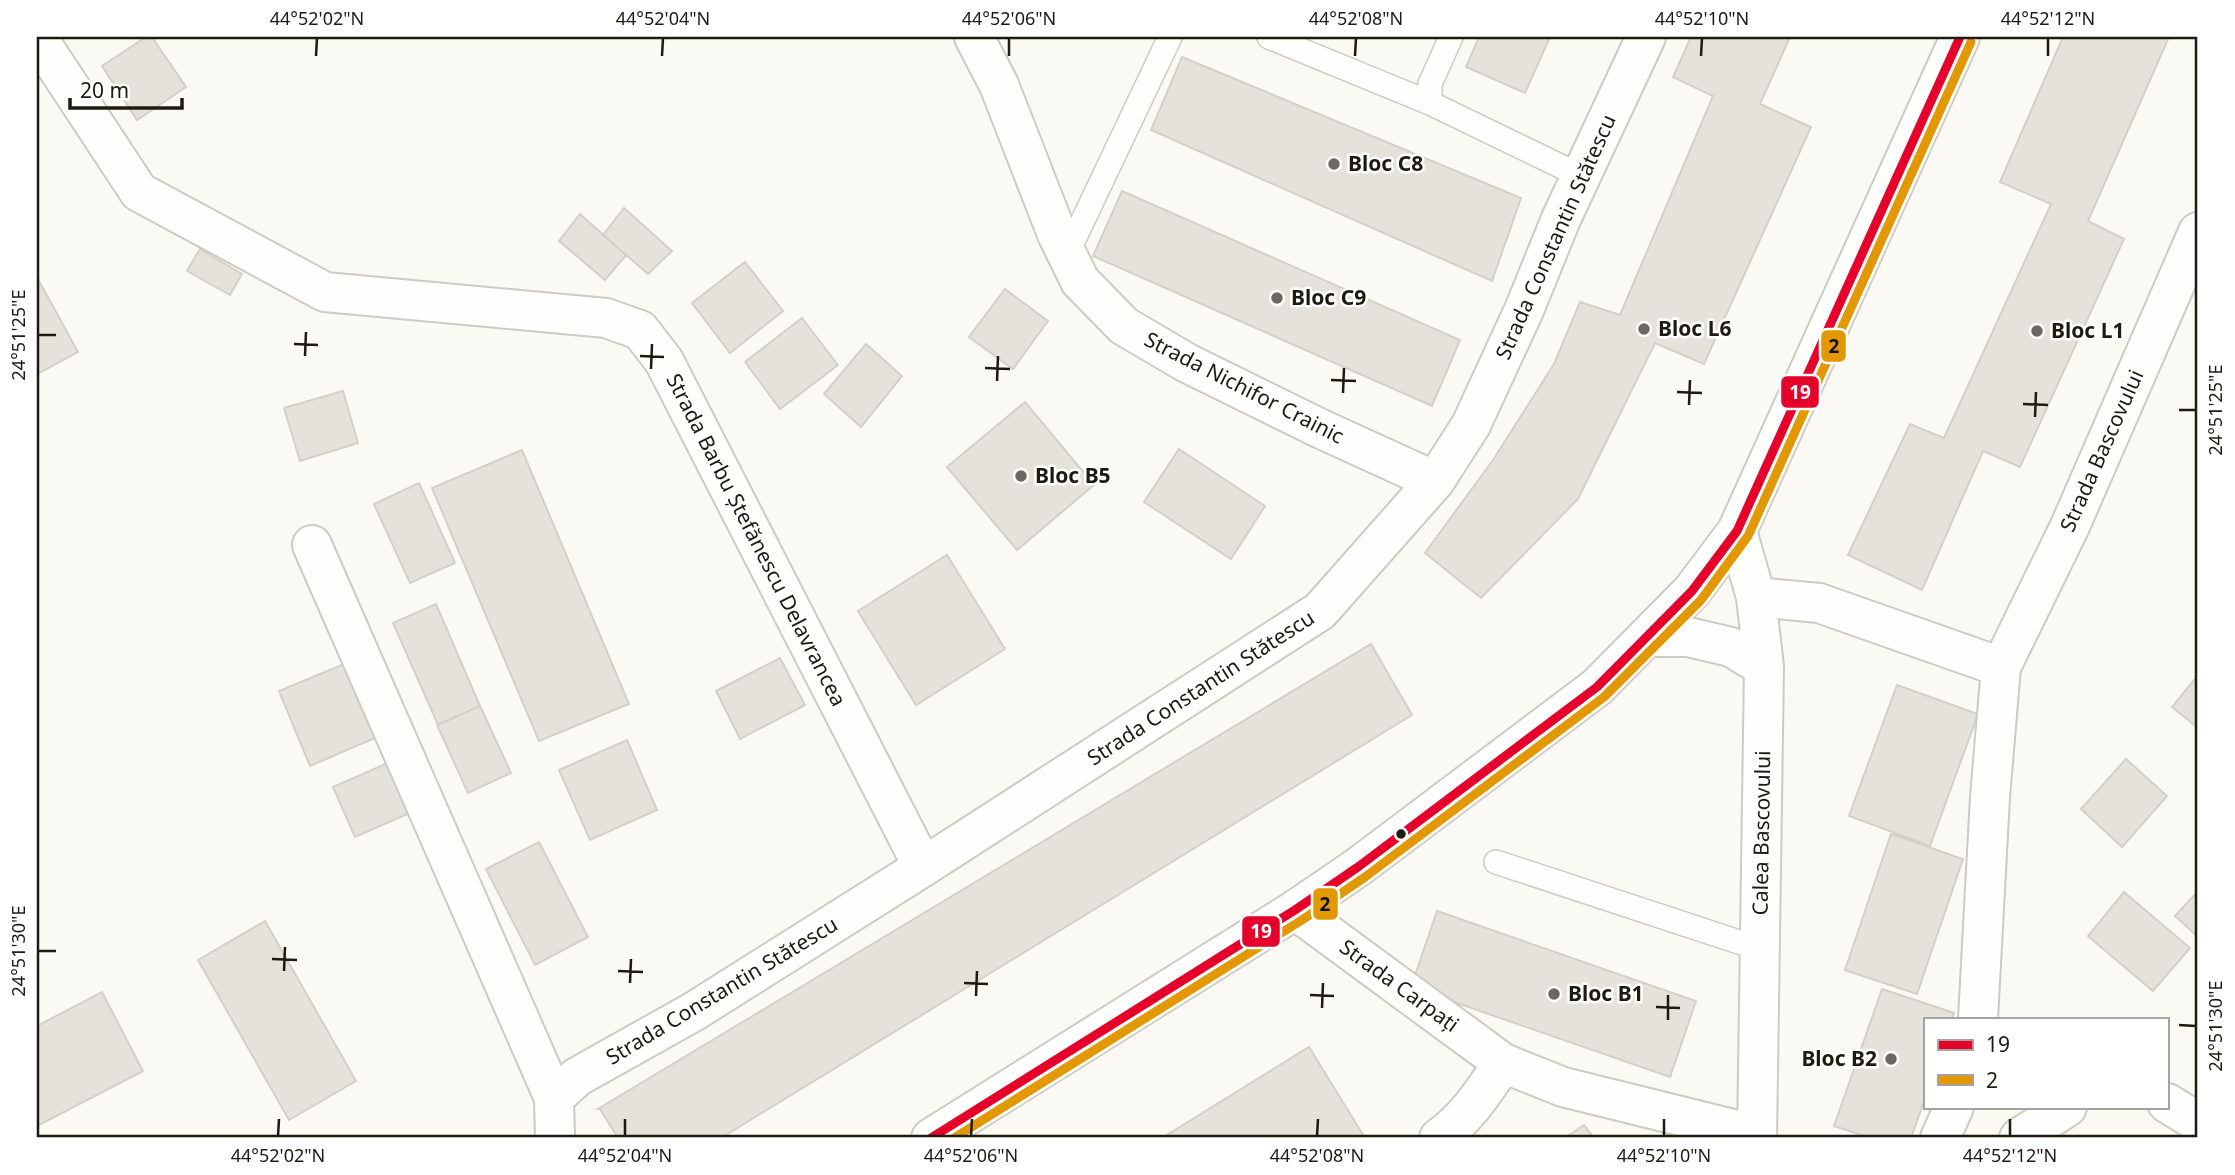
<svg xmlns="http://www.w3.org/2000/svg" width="2235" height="1175" font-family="'Noto Sans',sans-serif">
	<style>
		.building { fill: #e5e2db; stroke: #d2d0c9; stroke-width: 2 }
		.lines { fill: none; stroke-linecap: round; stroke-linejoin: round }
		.service-casing { stroke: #cccbc4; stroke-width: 26 }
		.minor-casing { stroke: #cccbc4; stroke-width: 42 }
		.tertiary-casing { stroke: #cccbc4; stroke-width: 42 }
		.primary-casing { stroke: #cccbc4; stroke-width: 42 }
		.service { stroke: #fefefd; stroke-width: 23 }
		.minor { stroke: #fefefd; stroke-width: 38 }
		.tertiary { stroke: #fefefd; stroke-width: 38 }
		.primary { stroke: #fefefd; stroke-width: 38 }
		.bus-1-casing { stroke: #fff; stroke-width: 14 }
		.bus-2-casing { stroke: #fff; stroke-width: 14 }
		.bus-1 { stroke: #e4002b; stroke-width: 9 }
		.bus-2 { stroke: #e19802; stroke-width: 9 }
		.ticks { fill: none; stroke: #1d1a10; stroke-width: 2.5 }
		.poi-dot { fill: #6a6860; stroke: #fff; stroke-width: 2.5 }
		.bus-dot { fill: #1d1a10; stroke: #fff; stroke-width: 2.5 }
		.labels { text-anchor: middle; stroke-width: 5; stroke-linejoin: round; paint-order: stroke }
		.poi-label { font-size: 21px; font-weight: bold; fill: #1d1a10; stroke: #fff; text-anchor: start }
		.street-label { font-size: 21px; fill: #1d1a10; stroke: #fff }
		.line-badge { stroke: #fff; stroke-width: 2.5 }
		.badge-label { font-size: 19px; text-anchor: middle; font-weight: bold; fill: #fff }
		.pale-badge-label { font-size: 19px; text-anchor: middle; font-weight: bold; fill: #111 }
		.neatline { fill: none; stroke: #1d1a10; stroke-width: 2.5 }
		.ticks-label { font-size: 18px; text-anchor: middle; fill: #1d1a10 }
	</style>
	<rect width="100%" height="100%" fill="#faf9f4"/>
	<!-- building -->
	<path class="building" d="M146,37H152L186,87L137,120L102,66Z
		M1479,37H1550L1525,93L1466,67Z
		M1691,37H1790L1760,104L1811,127L1704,364L1655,343L1578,499L1481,598L1425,553L1493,460L1554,364L1580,302L1620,315L1713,96L1673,77Z
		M2063,37H2169L2088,221L2124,239L2020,467L1983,451L1922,590L1848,555L1910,424L1944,438L2051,204L2000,182Z
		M1182,57L1521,198L1492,281L1151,130Z
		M1122,191L1460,340L1432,406L1093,256Z
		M624,208L672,251L648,274L603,235Z
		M580,214L626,255L605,280L559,241Z
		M200,249L242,274L230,295L187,271Z
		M745,262L783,311L730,353L692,303Z
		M38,279L78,352L37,374V280Z
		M1005,289L1048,321L1013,369L969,337Z
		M802,318L838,365L780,409L745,362Z
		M866,344L902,376L861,427L824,394Z
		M343,391L358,443L300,461L284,408Z
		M1025,402L1094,485L1017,550L947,467Z
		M1179,449L1265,506L1231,559L1144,502Z
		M522,450L629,704L539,741L432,488Z
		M419,483L455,563L410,583L374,504Z
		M947,555L1005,649L916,705L858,611Z
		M436,604L480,706L438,725L393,623Z
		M1371,644L1412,715L721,1138H618L600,1109H598Z
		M780,658L805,705L740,739L716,691Z
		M344,664L375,738L310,766L279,691Z
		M2198,675V728L2172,707Z
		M1897,685L1978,714L1930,846L1849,816Z
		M480,706L511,773L468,793L437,725Z
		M627,740L657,810L590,840L559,770Z
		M2126,759L2167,796L2122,847L2081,809Z
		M390,762L412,812L355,837L333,787Z
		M1891,834L1963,859L1917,994L1845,970Z
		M539,842L588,937L535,965L486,869Z
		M2198,891V937L2175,916Z
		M2124,892L2190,948L2153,991L2088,936Z
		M1437,911L1696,1001L1670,1077L1411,987Z
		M265,921L356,1081L289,1120L198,960Z
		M1882,989L1954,1013L1952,1019H1925V1098L1911,1138H1871L1834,1126Z
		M102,992L143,1071L37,1126V1026Z
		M1309,1047L1365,1138H1162Z
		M1584,1125L1594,1138H1565Z"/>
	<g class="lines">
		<!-- service casing -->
		<g class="service-casing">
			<path id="service" d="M1269,37L1430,103
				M1451,37L1430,84V103L1581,176
				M1067,254L1170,37
				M1496,862L1760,949"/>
		</g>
		<!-- minor casing -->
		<g class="minor-casing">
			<path id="minor" d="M37,37L139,192L325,292L606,318L640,330L664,361L923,867
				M974,37L999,85L1057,234L1080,281L1124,326L1187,363L1319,428L1435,481
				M312,545L554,1098
				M1756,597L1819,603L2001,667
				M1295,910L1503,1063L1563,1087L1757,1135
				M1978,1019L1990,797L2001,667L2070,526L2198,232
				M2167,1103L2198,1122
				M555,1138L554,1098L577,1077L693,1012L923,867L1320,611L1435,481L1471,425L1524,310L1561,219L1646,37
				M1439,1138C1467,1118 1484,1091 1503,1063
				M1940,1138L1954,1107
				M2019,1138L2067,1107"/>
		</g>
		<!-- tertiary casing -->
		<g class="tertiary-casing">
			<path id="tertiary" d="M1737,531L1756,597L1764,667L1757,1138
				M1647,637H1688L1731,647L1764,667"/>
		</g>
		<!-- primary casing -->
		<g class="primary-casing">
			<path id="primary" d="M931,1138L1295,910L1358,867L1597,687L1692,591L1737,531L1960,37"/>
		</g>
		<!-- service -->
		<use href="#service" class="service"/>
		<!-- minor -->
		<use href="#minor" class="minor"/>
		<!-- tertiary -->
		<use href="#tertiary" class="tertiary"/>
		<!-- primary -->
		<use href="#primary" class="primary"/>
		<!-- bus-1 casing -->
		<g class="bus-1-casing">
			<path id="bus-1" d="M931,1138L1295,910L1358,867L1597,687L1692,591L1737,531L1960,37"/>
		</g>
		<!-- bus-2 casing -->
		<g class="bus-2-casing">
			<path id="bus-2" d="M954,1138L1302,920L1365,877L1604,697L1701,600L1748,536L1971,42"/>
		</g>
		<!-- bus-1 -->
		<use href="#bus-1" class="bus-1"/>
		<!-- bus-2 -->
		<use href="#bus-2" class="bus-2"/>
	</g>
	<!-- ticks -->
	<path class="ticks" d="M316,56L317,38M662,56L663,38M1009,56V38M1355,56L1356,38M1701,56L1702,38M2048,56V38M38,335H56M294,344L318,345M305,356L306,332M640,356L664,357M985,368L1010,369M651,369L652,344M1331,380L1356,381M997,381L998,356M1677,392L1702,393M1343,393L1344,368M2023,404L2048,405M1689,405L1690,380M2179,410H2196M2035,417L2036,392M38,951H56M272,959L297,960M284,971L285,947M618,971L643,972M630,983L631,959M964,983L988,984M1310,995L1334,996M976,996L977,971M1656,1007L1680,1008M1322,1008L1323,983M1668,1020V995M2179,1025L2196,1026M278,1136L279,1119M625,1136V1119M971,1136L972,1119M1317,1136L1318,1119M1664,1136V1119M2010,1136V1119"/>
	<!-- markers -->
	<g class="poi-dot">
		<circle cx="1334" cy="164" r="7"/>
		<circle cx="1277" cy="298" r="7"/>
		<circle cx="1644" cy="329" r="7"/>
		<circle cx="2037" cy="331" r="7"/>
		<circle cx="1021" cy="476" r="7"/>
		<circle cx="1554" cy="994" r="7"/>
		<circle cx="1891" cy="1059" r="7"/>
	</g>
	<circle class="bus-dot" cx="1401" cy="834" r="6"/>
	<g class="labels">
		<!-- poi labels -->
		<g class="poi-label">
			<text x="1348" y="171">Bloc C8</text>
			<text x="1291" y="305">Bloc C9</text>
			<text x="1658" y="336">Bloc L6</text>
			<text x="2051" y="338">Bloc L1</text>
			<text x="1035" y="483">Bloc B5</text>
			<text x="1568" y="1001">Bloc B1</text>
			<text x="1877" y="1066" text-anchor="end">Bloc B2</text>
		</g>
		<!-- street labels -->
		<g class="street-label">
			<text transform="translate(1556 237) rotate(-66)" y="7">Strada Constantin Stătescu</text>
			<text transform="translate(1244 388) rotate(27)" y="7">Strada Nichifor Crainic</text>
			<text transform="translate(2102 451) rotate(-66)" y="7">Strada Bascovului</text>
			<text transform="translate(756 540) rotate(63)" y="7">Strada Barbu Ștefănescu Delavrancea</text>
			<text transform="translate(1201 688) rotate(-33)" y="7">Strada Constantin Stătescu</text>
			<text transform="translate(1762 833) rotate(-89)" y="7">Calea Bascovului</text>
			<text transform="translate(1399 986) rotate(36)" y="7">Strada Carpați</text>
			<text transform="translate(722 991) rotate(-31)" y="7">Strada Constantin Stătescu</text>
		</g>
	</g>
	<g class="line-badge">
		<rect x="1820" y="329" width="27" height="34" rx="7" fill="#e19802"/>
		<rect x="1780" y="375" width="40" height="34" rx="7" fill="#e4002b"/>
		<rect x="1312" y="887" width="27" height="34" rx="7" fill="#e19802"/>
		<rect x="1241" y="915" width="40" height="33" rx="7" fill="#e4002b"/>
	</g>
	<g class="badge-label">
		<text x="1800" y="399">19</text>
		<text x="1261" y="938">19</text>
	</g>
	<g class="pale-badge-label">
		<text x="1834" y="353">2</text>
		<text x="1325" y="911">2</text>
	</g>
	<!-- border -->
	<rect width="2235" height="1175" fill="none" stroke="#ffffff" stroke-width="77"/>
	<!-- legend -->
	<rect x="1924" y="1018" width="245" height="91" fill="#ffffff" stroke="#a5a39f" stroke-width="2"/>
	<rect x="1938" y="1040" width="35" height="10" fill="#e4002b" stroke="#a5a39f" stroke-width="2"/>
	<text x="1986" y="1052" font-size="21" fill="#1d1a10">19</text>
	<rect x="1938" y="1075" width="35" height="10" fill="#e19802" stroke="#a5a39f" stroke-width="2"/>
	<text x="1986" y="1088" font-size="21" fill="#1d1a10">2</text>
	<!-- scale -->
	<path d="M70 98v10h112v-10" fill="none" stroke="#1d1a10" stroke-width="3.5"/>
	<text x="80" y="98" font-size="21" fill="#1d1a10" stroke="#ffffff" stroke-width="5" paint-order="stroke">20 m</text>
	<rect x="38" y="38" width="2158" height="1098" class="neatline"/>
	<g class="ticks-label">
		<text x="317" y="25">44°52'02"N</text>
		<text x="663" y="25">44°52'04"N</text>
		<text x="1009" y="25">44°52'06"N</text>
		<text x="1356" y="25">44°52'08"N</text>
		<text x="1702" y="25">44°52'10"N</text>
		<text x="2048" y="25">44°52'12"N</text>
		<text transform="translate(19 335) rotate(-90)" y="6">24°51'25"E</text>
		<text transform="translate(2216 410) rotate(-90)" y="6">24°51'25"E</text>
		<text transform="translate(19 951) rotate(-90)" y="6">24°51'30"E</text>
		<text transform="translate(2216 1026) rotate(-90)" y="6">24°51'30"E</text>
		<text x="278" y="1162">44°52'02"N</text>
		<text x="625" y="1162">44°52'04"N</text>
		<text x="971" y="1162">44°52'06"N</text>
		<text x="1317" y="1162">44°52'08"N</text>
		<text x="1664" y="1162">44°52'10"N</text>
		<text x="2010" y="1162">44°52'12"N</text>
	</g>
</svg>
